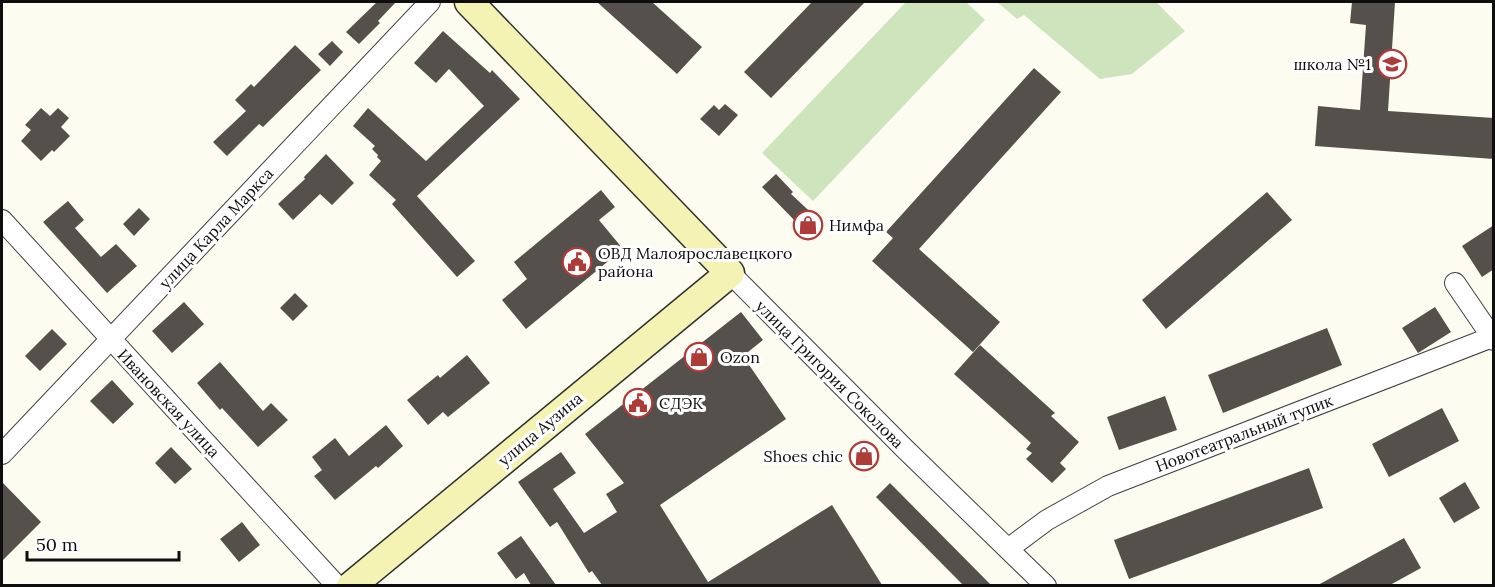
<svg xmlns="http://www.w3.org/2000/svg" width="1495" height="587" font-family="Lora,serif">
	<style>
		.green { fill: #cee4bd }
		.building { fill: #55504b }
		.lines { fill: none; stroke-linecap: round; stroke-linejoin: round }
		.street-casing { stroke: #414141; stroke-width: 22 }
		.secondary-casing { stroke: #303030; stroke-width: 31 }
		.street { stroke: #fff; stroke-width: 20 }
		.secondary { stroke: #f5f3b3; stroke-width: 28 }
		.labels { text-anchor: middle; stroke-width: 6; stroke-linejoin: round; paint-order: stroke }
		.poi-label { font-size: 16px; fill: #0e0e0e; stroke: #fff; text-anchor: start }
		.street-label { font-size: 16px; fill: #0e0e0e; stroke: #fff }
	</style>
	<rect width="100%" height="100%" fill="#fdfcf0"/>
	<!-- green -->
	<path class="green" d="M906,2H966L985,20L813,201L762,153Z
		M997,2H1156L1185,31L1132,74L1100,79L1024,15L1017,19Z"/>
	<!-- building -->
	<path class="building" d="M377,2H396L378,21L380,23L359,44L346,32Z
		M597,2H652L702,47L677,74Z
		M812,2H865L771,98L744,72Z
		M1352,2H1395L1388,111L1494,118V159L1315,146L1318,106L1360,110L1366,25L1350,23Z
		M443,31L490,73L492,70L520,99L417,196L475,261L457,277L392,204L396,200L369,175L381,161L377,157L378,155L372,149L375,146L353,126L368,108L426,161L484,106L449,69L436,83L414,63Z
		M332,41L343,52L330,66L318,54Z
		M295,45L321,70L263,127L259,124L227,156L213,142L246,111L235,100L251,84L254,87Z
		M1034,68L1061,92L919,249L1000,322L973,352L872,261L893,238L886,232Z
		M725,104L738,115L719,136L700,119L714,105L719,110Z
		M41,108L50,116L58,108L69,118L61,127L70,136L54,152L52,150L41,161L21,141L31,130L25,125Z
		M326,154L354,183L332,205L320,194L293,220L278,204L305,179L304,177Z
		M776,174L793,192L791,194L821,222L807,237L794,226L797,223L762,187Z
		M601,190L615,207L599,220L623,249L526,329L502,300L527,279L514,262Z
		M1267,192L1292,220L1166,329L1142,300Z
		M68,201L84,220L75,228L101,257L116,244L137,266L107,293L43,222Z
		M139,208L150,219L134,236L123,224Z
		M1494,225V269L1482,277L1462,246Z
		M295,293L308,306L293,321L280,308Z
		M184,302L204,324L172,353L152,331Z
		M1435,307L1451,332L1418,353L1402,328Z
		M741,312L763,340L743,356L786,419L660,505L708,582L832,505L882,585H602L592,571L589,573L557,522L550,527L518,482L561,452L576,473L553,489L584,533L617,512L606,494L624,483L585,434Z
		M1327,328L1342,365L1223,413L1208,375Z
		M52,329L67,344L40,371L25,356Z
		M980,345L1055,413L1051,416L1079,442L1060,463L1066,469L1052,483L1026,459L1032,453L1026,449L1031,443L954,374Z
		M467,355L490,383L448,417L443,412L428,425L407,400L438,375L440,378Z
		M220,362L263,411L271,403L288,420L258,447L222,408L220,410L197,383Z
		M112,380L134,404L113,424L90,401Z
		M1165,396L1177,430L1119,450L1107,417Z
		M1442,408L1459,441L1389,477L1372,444Z
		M386,425L403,446L378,468L376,466L335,500L314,476L322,470L312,457L335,438L349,456Z
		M171,447L192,469L175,484L155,463Z
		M1309,468L1323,508L1129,579L1114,540Z
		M2,482L41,522L2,561Z
		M1465,482L1480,508L1454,523L1439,498Z
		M890,483L991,585H963L876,497Z
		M242,522L260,545L239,562L220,539Z
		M521,536L556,585H531L524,573L516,579L497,553Z
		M1404,538L1421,568L1390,585H1318Z"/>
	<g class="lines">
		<!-- street casing -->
		<g class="street-casing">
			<path id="street" d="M2,220L337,586
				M730,273L905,449L1046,586
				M1455,283L1494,340
				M2,454L430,2
				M1008,549L1047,520L1108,486L1492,337"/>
		</g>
		<!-- secondary casing -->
		<g class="secondary-casing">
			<path id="secondary" d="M351,586L730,273L469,2"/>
		</g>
		<!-- street -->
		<use href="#street" class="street"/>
		<!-- secondary -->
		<use href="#secondary" class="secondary"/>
	</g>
	<!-- icons -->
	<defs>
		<g id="school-ring" transform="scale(1.5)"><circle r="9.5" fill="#fff" stroke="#ad3b37" stroke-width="1.5"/><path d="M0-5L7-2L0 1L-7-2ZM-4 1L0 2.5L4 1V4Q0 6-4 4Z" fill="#ad3b37"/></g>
		<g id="shop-ring" transform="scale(1.5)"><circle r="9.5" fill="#fff" stroke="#ad3b37" stroke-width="1.5"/><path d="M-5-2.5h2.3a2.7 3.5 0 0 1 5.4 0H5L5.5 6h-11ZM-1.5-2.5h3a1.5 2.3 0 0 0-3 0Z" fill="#ad3b37"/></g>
		<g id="civic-ring" transform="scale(1.5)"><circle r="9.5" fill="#fff" stroke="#ad3b37" stroke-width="1.5"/><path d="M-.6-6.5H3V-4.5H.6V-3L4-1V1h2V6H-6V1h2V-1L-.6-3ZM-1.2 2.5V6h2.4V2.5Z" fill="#ad3b37"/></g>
	</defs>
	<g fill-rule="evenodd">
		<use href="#school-ring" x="1392" y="64"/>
		<use href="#shop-ring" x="808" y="225"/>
		<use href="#civic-ring" x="577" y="262"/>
		<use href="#shop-ring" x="699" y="357"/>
		<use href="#civic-ring" x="638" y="403"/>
		<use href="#shop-ring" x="864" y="456"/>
	</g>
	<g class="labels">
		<!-- poi labels -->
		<g class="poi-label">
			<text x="1371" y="70" text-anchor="end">школа №1</text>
			<text x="829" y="231">Нимфа</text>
			<text x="598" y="259">ОВД Малоярославецкого<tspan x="598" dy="18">района</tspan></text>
			<text x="720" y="363">Ozon</text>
			<text x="659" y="409">СДЭК</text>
			<text x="843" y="462" text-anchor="end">Shoes chic</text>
		</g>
		<!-- street labels -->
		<g class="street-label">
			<text transform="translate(216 228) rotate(-47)" y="6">улица Карла Маркса</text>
			<text transform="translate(830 374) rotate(45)" y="6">улица Григория Соколова</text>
			<text transform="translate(169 403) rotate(47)" y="6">Ивановская улица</text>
			<text transform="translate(540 429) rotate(-40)" y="6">улица Аузина</text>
			<text transform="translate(1244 433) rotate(-21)" y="6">Новотеатральный тупик</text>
		</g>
	</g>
	<!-- border -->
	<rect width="1495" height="587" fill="none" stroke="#0e0e0e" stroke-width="6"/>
	<!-- scale -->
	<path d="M27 551v9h152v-9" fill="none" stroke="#0e0e0e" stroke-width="3"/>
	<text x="36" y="551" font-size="18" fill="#0e0e0e" stroke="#ffffff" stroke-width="4.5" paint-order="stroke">50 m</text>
</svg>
